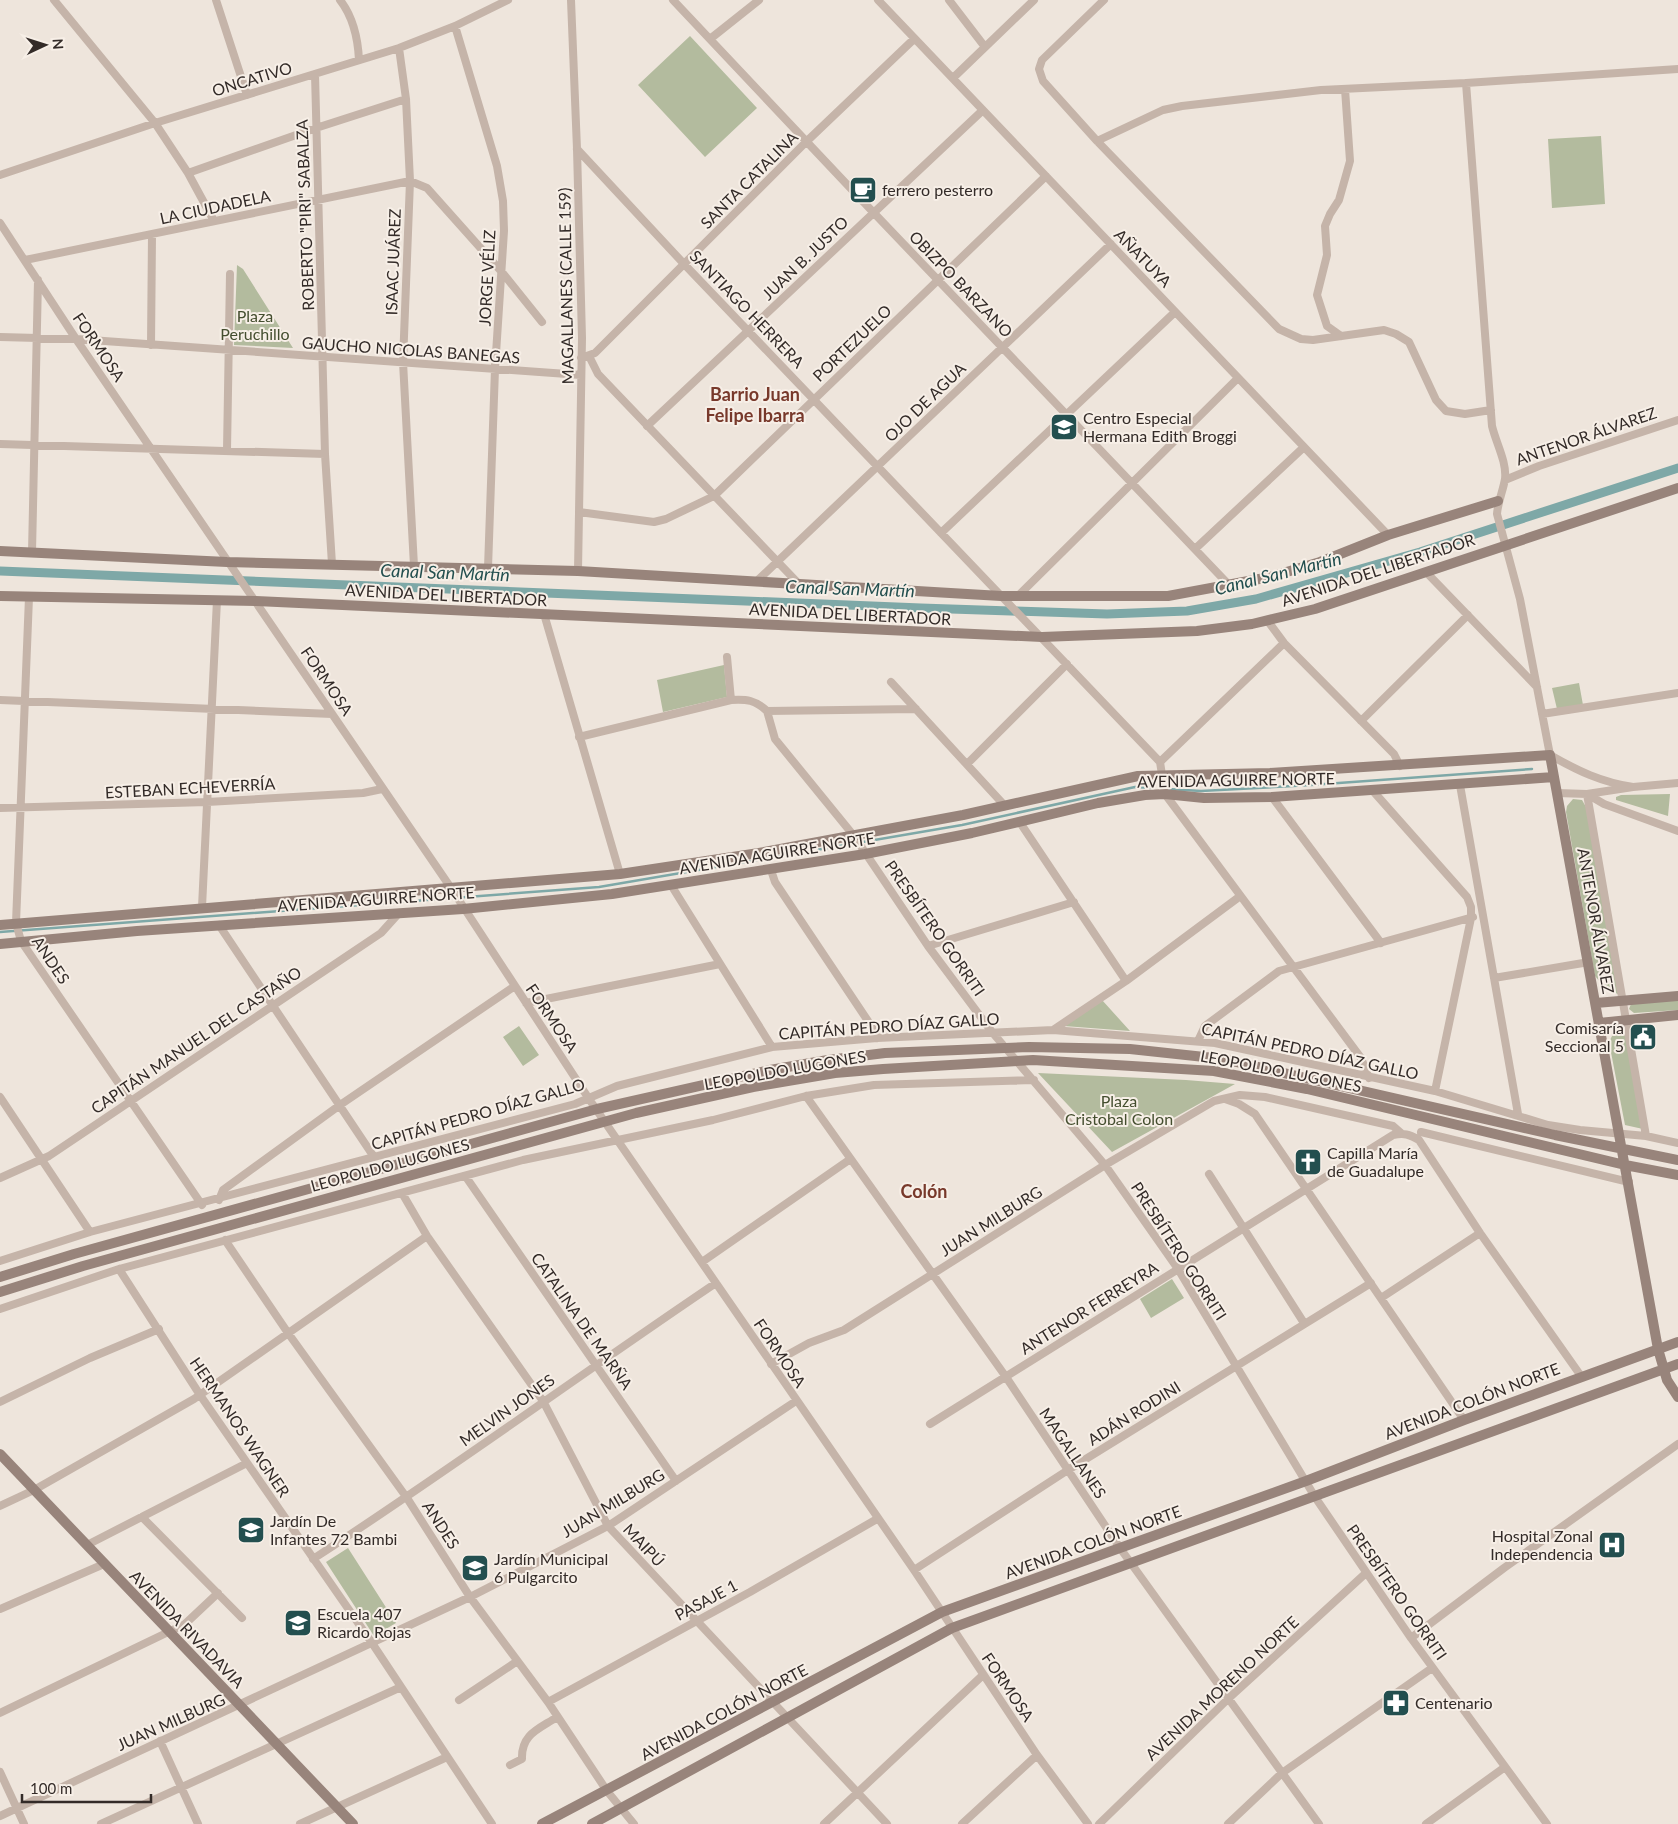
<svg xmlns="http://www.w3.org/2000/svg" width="1678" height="1824" font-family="Lato,sans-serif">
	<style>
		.green { fill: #b3bb9e }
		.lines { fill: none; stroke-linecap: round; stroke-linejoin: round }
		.stream { stroke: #7ea8a7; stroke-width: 2.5 }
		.canal { stroke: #7ea8a7; stroke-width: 9 }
		.street { stroke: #c5b4a9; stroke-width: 8 }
		.secondary { stroke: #98847b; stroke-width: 10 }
		.labels { text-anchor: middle; stroke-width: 4; stroke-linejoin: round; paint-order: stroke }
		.street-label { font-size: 16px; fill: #332b28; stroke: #f7efe7 }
		.poi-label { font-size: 16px; fill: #332b28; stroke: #f7efe7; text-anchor: start }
		.park-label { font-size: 16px; fill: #444e2f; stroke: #f7efe7 }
		.neighbourhood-label { font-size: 18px; font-weight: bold; fill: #78392b; stroke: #f7efe7 }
		.water-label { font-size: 18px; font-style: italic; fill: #234f4f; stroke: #f7efe7 }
	</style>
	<rect width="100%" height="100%" fill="#eee5dc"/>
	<!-- green -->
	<path class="green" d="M690,36L757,108L705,157L638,85Z
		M1601,136L1605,204L1552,208L1548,139Z
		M237,265L243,269L293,348L234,345Z
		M724,665L727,697L663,712L657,680Z
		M1579,683L1583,705L1557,709L1552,688Z
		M1670,794L1668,816L1616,800V797L1621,795Z
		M1573,799L1582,800L1586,807L1620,995L1605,988L1595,976L1566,812L1567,806Z
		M1102,1000L1130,1031L1064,1026Z
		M1678,1000V1010L1634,1013L1629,1009L1631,1004Z
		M1624,1024L1643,1129L1625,1125L1609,1042L1615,1030Z
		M519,1026L539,1055L523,1066L503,1037Z
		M1038,1073L1186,1080L1235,1084L1112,1152Z
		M1172,1279L1184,1298L1151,1318L1140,1299Z
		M348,1548L396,1623L374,1636L326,1562Z"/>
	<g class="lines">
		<!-- stream -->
		<path class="stream" d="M1168,789L1201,791L1311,785L1532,769
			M0,932L599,887L962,825L1135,787L1153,788"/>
		<!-- canal -->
		<path class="canal" d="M0,571L921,608L1107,614L1187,611L1256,599L1420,552L1678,468"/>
		<!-- street -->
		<path class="street" d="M54,0L155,123L188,173L214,221
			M216,0L247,95
			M340,0C354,18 358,39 359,60
			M571,0L577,149L582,338L578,571
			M673,0L873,212L1230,586
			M878,0L1388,535
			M949,0L985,47
			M1104,0L1042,60L1039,69L1043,81L1097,141L1279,329L1301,339L1313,340L1384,330L1396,334L1409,342L1436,400L1446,411L1465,414L1491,410
			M455,26L497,166L503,201L504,231L495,369L488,568
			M710,39L759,0
			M399,48L406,99L410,181L403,362L414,566
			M315,74L325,454L332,564
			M953,78L1034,0
			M1466,83L1492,426C1496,443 1507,462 1505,479C1503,491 1498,501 1497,514L1520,599L1550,755C1578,771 1601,782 1633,787
			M1097,141L1163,110L1182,106L1321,90L1466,83L1678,69
			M577,149L685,265L1160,762L1165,794L1361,1058L1369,1078
			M188,173L316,128L406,99
			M0,175L155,123L399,48L455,26L508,0
			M0,223L76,339L451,888L589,1099L914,1570L1037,1755L1088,1824
			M25,260L410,181L427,188L501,271L542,322
			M1341,336L1327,326L1317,295L1327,255L1325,226L1330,214L1339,200L1350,161L1345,89
			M0,337L76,339L581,375
			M151,345L152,235
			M589,356L598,374L797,582
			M581,358L595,353L806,142L914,39
			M647,426L983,110
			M0,444L325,454
			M227,450L230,274
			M1505,480L1539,466L1678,420
			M579,512L654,522L666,519L714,496L1046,176
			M941,533L1175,312
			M1195,549L1304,447
			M32,552L38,280
			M1426,572L1537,687
			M758,580L1111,244
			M1018,596L1238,378
			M29,597L16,923L21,941L202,1205
			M544,614L620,874
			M1267,620L1284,643L1394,754L1400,766
			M727,657L731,700
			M891,682L1005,806
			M0,700L332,714
			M767,711L775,739L854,836L928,946L992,1032L1105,1165L1178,1269L1315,1497L1411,1638L1547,1824
			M1542,714L1678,693
			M1361,721L1468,615
			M579,737L731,700C747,699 755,700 767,711L916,709
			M1160,762L1284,643
			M967,764L1067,664
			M1460,785L1518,1114
			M1373,791L1467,897L1471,907V918L1435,1091
			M1557,793L1587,794L1604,804L1678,831
			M1272,797L1381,943
			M0,808L207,802L363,793L382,789
			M1019,821L1126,981
			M771,870L775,882L872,1027L877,1038
			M671,885L772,1047
			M202,907L217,600
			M219,925L374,1157
			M928,946L1074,902
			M1494,978L1589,962
			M526,1003L720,964
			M1053,1030L1126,981L1239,897
			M1198,1041L1205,1026L1279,971L1473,917
			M806,1096L1006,1377L1120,1548L1319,1824
			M0,1097L90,1232
			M1225,1099L1239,1104L1255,1114L1464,1420
			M1421,1132L1629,1182
			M1646,1136L1587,794L1633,787L1678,783
			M1209,1174L1304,1323
			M466,1177L676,1481
			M0,1178L49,1156L381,933L399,913
			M402,1193L427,1236L543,1401L608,1526L887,1824
			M219,1200L223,1190L340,1105L515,986
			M225,1240L288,1333L407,1498L470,1597L548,1702L607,1791L634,1824
			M0,1261L90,1232L575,1104L617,1086L772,1047L877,1038L1053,1030L1215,1043L1435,1091L1548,1125L1580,1130L1646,1136L1678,1143
			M702,1262L849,1160
			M119,1269L200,1395L372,1643L492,1824
			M1381,1298L1480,1233
			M0,1309L119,1269L523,1160L713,1120L806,1096L874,1085L1034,1080
			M771,1364L809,1343L844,1330L1105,1165L1214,1101L1240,1095L1265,1097L1393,1126L1401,1133
			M0,1402L90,1358L159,1329
			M930,1424L1393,1135C1404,1133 1409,1134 1419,1140L1480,1233L1581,1376
			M0,1506L34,1490L194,1399L427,1236
			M142,1517L242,1618
			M87,1545L247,1463
			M313,1559C450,1470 581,1374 716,1283
			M914,1570L1068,1470L1371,1283
			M0,1609L104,1564
			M1411,1638L1504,1568L1678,1444
			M459,1700L516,1662
			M548,1702L750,1592L877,1519
			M0,1713L185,1624L218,1593
			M160,1741L198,1824
			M510,1765L522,1759C521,1734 539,1729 557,1717
			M0,1772L24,1824
			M0,1816L470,1597L608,1526L796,1401
			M101,1824L401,1687
			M300,1824L447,1757
			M824,1824L983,1675
			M962,1824L1037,1755
			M1099,1824L1229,1698L1366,1573
			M1228,1824L1282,1773L1432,1668
			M1426,1824L1505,1767"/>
		<!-- secondary -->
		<path class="secondary" d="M0,551L227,562L578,571L1001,596H1168L1270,577L1320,562L1388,535L1498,501
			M0,596L256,601L1042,637L1197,631L1252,624L1315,609L1678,488
			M0,925L620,874L759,853L963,815L1138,776L1270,773L1550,755L1658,1349L1667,1380L1678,1397
			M0,944L137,931L463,909L612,894L865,854L972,833L1098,803L1145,795L1165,794L1204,798L1272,797L1554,777
			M1596,1003L1678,996
			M1599,1023L1678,1015
			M0,1277L74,1254L597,1109L770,1070L828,1060L885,1053L1029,1047L1130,1049L1223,1059L1555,1135L1678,1160
			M0,1292L83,1266L636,1113L753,1087L835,1073L883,1069L1033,1060L1214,1071L1307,1089L1625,1165L1678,1175
			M0,1454L353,1824
			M542,1824L942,1612L1306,1481L1464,1420L1678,1342
			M592,1824L952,1628L1678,1364"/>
	</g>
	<!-- icons -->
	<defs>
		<g id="cafe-square" transform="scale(1.4375)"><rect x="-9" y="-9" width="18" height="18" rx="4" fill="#234f4f" stroke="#f7efe7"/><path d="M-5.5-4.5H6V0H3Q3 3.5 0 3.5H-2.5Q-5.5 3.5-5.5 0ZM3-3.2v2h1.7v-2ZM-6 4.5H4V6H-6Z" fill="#fff"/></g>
		<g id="school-square" transform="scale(1.4375)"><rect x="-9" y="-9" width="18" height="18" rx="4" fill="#234f4f" stroke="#f7efe7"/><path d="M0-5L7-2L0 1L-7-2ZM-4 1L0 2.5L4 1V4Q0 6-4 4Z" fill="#fff"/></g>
		<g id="civic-square" transform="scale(1.4375)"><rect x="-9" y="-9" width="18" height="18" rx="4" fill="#234f4f" stroke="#f7efe7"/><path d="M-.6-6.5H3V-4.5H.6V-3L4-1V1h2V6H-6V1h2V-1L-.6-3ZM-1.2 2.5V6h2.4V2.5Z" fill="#fff"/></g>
		<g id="church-square" transform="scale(1.4375)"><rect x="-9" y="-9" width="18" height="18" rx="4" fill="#234f4f" stroke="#f7efe7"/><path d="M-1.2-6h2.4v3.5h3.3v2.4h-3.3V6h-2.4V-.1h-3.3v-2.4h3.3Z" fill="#fff"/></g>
		<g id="hospital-square" transform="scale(1.4375)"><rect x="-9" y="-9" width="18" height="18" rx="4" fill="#234f4f" stroke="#f7efe7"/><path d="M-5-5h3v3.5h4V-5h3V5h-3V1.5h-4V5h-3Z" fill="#fff"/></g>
		<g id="pharmacy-square" transform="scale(1.4375)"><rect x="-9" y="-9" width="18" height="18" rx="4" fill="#234f4f" stroke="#f7efe7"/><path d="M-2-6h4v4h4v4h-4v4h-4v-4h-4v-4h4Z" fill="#fff"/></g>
	</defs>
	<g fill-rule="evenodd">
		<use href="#cafe-square" x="863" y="190"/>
		<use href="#school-square" x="1064" y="427"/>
		<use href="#civic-square" x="1643" y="1037"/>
		<use href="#church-square" x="1308" y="1162"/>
		<use href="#school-square" x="251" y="1530"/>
		<use href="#hospital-square" x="1612" y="1545"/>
		<use href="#school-square" x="475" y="1568"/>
		<use href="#school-square" x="298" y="1623"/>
		<use href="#pharmacy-square" x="1396" y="1703"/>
	</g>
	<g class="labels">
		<!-- street labels -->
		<g class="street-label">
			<text transform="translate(252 79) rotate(-17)" y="6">ONCATIVO</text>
			<text transform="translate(749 180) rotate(-45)" y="6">SANTA CATALINA</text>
			<text transform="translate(215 207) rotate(-12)" y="6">LA CIUDADELA</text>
			<text transform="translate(305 215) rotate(-92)" y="6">ROBERTO "PIRI" SABALZA</text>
			<text transform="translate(805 258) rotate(-44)" y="6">JUAN B. JUSTO</text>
			<text transform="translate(1143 258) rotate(46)" y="6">AÑATUYA</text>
			<text transform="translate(393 262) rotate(-88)" y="6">ISAAC JUÁREZ</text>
			<text transform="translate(487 278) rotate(-87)" y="6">JORGE VÉLIZ</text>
			<text transform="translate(961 284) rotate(46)" y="6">OBIZPO BARZANO</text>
			<text transform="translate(566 286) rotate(-91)" y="6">MAGALLANES (CALLE 159)</text>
			<text transform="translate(747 309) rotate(46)" y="6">SANTIAGO HERRERA</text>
			<text transform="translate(852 343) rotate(-44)" y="6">PORTEZUELO</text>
			<text transform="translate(99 347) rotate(56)" y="6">FORMOSA</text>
			<text transform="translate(411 350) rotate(4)" y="6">GAUCHO NICOLAS BANEGAS</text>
			<text transform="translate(925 402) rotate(-44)" y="6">OJO DE AGUA</text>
			<text transform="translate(1586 436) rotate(-19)" y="6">ANTENOR ÁLVAREZ</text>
			<text transform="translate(1378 570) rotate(-18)" y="6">AVENIDA DEL LIBERTADOR</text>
			<text transform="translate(446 595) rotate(3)" y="6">AVENIDA DEL LIBERTADOR</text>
			<text transform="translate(850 614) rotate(3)" y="6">AVENIDA DEL LIBERTADOR</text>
			<text transform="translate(327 681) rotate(56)" y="6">FORMOSA</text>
			<text transform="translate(1236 780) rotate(-1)" y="6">AVENIDA AGUIRRE NORTE</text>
			<text transform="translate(190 788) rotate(-3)" y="6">ESTEBAN ECHEVERRÍA</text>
			<text transform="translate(777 853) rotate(-9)" y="6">AVENIDA AGUIRRE NORTE</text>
			<text transform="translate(376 899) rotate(-4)" y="6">AVENIDA AGUIRRE NORTE</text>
			<text transform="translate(1596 921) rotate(80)" y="6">ANTENOR ÁLVAREZ</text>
			<text transform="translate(935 928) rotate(55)" y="6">PRESBÍTERO GORRITI</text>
			<text transform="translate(51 960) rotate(56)" y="6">ANDES</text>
			<text transform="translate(552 1018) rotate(56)" y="6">FORMOSA</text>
			<text transform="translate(889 1026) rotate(-4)" y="6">CAPITÁN PEDRO DÍAZ GALLO</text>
			<text transform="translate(196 1040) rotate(-34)" y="6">CAPITÁN MANUEL DEL CASTAÑO</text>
			<text transform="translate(1310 1051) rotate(12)" y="6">CAPITÁN PEDRO DÍAZ GALLO</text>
			<text transform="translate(785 1070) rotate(-10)" y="6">LEOPOLDO LUGONES</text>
			<text transform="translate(1281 1071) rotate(11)" y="6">LEOPOLDO LUGONES</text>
			<text transform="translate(478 1114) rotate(-16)" y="6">CAPITÁN PEDRO DÍAZ GALLO</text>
			<text transform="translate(390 1165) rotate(-15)" y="6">LEOPOLDO LUGONES</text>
			<text transform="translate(991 1221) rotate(-32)" y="6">JUAN MILBURG</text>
			<text transform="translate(1179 1251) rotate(57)" y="6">PRESBÍTERO GORRITI</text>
			<text transform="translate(1089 1308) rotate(-32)" y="6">ANTENOR FERREYRA</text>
			<text transform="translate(582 1321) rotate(55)" y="6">CATALINA DE MARÑA</text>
			<text transform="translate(780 1353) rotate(56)" y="6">FORMOSA</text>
			<text transform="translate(1472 1401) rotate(-21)" y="6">AVENIDA COLÓN NORTE</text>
			<text transform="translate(507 1410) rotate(-35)" y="6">MELVIN JONES</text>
			<text transform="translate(1134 1413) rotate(-32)" y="6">ADÁN RODINI</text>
			<text transform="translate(240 1427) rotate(56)" y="6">HERMANOS WAGNER</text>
			<text transform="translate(1073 1453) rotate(56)" y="6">MAGALLANES</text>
			<text transform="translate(613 1503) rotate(-31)" y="6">JUAN MILBURG</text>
			<text transform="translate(441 1525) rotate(57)" y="6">ANDES</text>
			<text transform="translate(1093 1542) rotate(-20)" y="6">AVENIDA COLÓN NORTE</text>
			<text transform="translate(644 1545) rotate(47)" y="6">MAIPÚ</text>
			<text transform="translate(1397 1592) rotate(55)" y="6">PRESBÍTERO GORRITI</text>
			<text transform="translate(706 1600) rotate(-28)" y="6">PASAJE 1</text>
			<text transform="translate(187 1629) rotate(46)" y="6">AVENIDA RIVADAVIA</text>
			<text transform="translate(1008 1687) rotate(56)" y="6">FORMOSA</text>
			<text transform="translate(1222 1688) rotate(-43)" y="6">AVENIDA MORENO NORTE</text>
			<text transform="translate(724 1712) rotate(-28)" y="6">AVENIDA COLÓN NORTE</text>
			<text transform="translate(171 1722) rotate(-24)" y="6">JUAN MILBURG</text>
		</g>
		<!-- poi labels -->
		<g class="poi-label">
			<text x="882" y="196">ferrero pesterro</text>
			<text x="1083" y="424">Centro Especial<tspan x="1083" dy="18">Hermana Edith Broggi</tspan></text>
			<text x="1624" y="1034" text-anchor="end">Comisaría<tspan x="1624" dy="18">Seccional 5</tspan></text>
			<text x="1327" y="1159">Capilla María<tspan x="1327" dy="18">de Guadalupe</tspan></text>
			<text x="270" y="1527">Jardín De<tspan x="270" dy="18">Infantes 72 Bambi</tspan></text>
			<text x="1593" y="1542" text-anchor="end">Hospital Zonal<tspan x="1593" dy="18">Independencia</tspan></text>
			<text x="494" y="1565">Jardín Municipal<tspan x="494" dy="18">6 Pulgarcito</tspan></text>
			<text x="317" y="1620">Escuela 407<tspan x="317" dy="18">Ricardo Rojas</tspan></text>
			<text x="1415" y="1709">Centenario</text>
		</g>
		<!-- park labels -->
		<g class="park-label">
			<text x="255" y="322">Plaza<tspan x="255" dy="18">Peruchillo</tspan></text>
			<text x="1119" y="1107">Plaza<tspan x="1119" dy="18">Cristobal Colon</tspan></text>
		</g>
		<!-- neighbourhood labels -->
		<g class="neighbourhood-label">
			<text x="755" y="401">Barrio Juan<tspan x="755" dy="21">Felipe Ibarra</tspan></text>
			<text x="924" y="1198">Colón</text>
		</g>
		<!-- water labels -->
		<g class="water-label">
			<text transform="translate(445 573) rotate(2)" y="6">Canal San Martín</text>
			<text transform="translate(1278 574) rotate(-14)" y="6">Canal San Martín</text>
			<text transform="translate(850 589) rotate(2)" y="6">Canal San Martín</text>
		</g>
	</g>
	<!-- north arrow -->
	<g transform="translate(45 45) rotate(86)" stroke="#f7efe7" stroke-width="4" paint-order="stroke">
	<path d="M0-4L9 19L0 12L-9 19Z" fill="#332b28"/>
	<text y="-8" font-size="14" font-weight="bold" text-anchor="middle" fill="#332b28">N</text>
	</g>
	<!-- scale -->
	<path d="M22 1794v8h129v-8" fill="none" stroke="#332b28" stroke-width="2.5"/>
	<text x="30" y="1794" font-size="15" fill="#332b28" stroke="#f7efe7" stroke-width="4" paint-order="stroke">100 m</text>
</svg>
